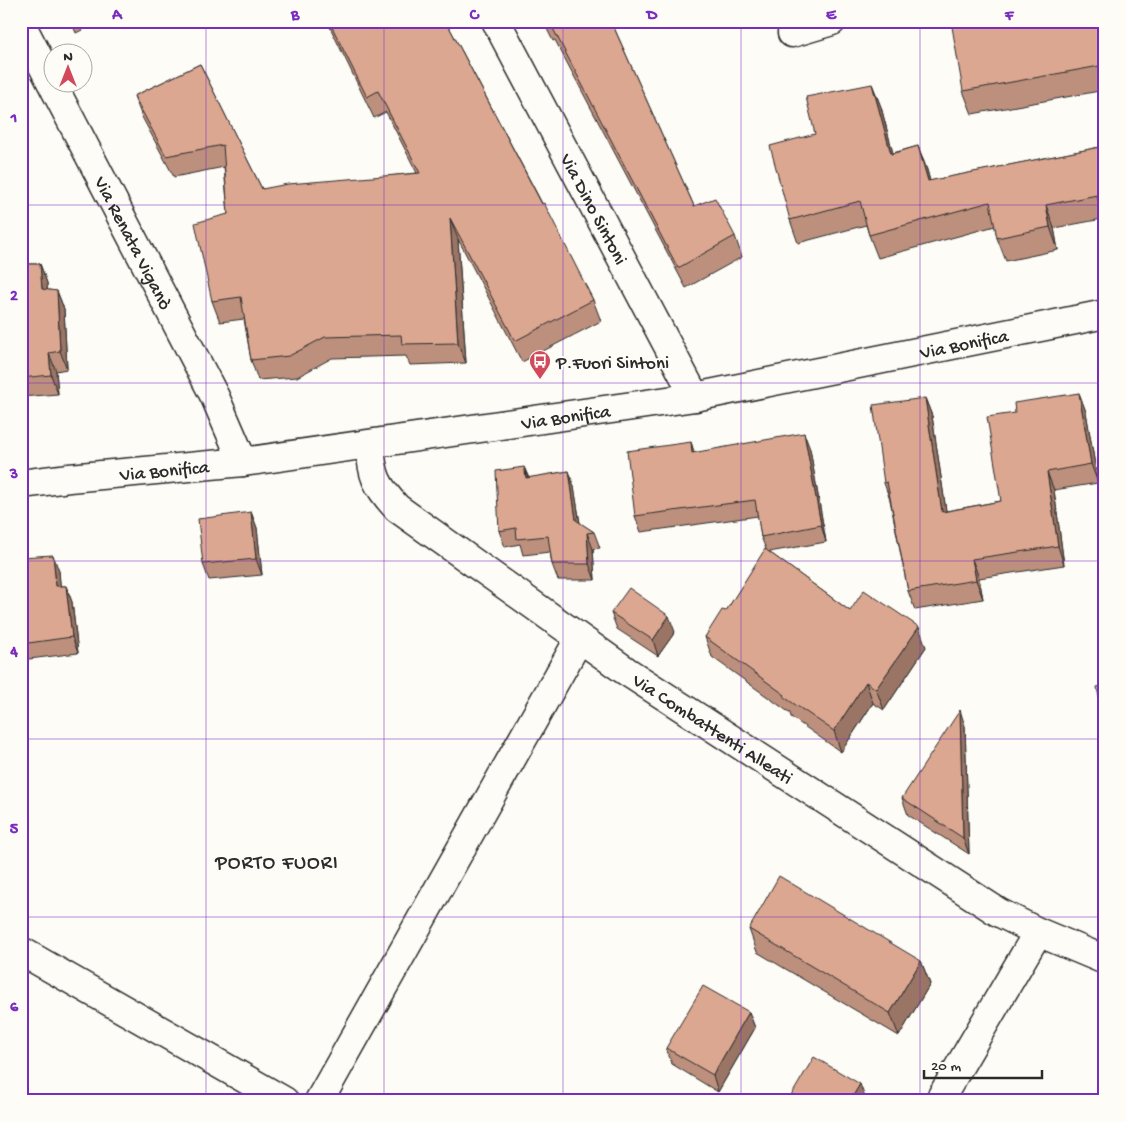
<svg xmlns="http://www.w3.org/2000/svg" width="1126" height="1122" font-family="'Gochi Hand',sans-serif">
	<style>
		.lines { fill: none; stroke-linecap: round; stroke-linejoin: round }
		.minor-casing { stroke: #2b2b2b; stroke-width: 31 }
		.minor { stroke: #fdfcf7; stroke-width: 28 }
		.wall { fill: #bd907d; stroke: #2b2b2b }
		.shaded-wall { fill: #9a7566; stroke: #2b2b2b }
		.building { fill: #dca791; stroke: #2b2b2b }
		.grid { fill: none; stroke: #7b2cbf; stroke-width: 1; stroke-opacity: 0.55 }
		.labels { text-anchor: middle; stroke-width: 4; stroke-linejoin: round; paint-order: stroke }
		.street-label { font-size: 19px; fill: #2b2b2b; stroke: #fdfcf7 }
		.poi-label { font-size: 19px; fill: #2b2b2b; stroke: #fdfcf7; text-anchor: start }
		.quarter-label { font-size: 21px; letter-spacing: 1px; fill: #2b2b2b; stroke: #fdfcf7 }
		.neatline { fill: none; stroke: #7b2cbf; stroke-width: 2 }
		.grid-label { font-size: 16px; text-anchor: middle; font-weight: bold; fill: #7b2cbf }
	</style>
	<rect width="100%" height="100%" fill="#fdfcf7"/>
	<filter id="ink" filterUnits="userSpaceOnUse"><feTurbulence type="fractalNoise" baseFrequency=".02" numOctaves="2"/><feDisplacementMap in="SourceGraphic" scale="10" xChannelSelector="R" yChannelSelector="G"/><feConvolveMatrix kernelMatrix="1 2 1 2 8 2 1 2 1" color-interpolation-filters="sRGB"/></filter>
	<g filter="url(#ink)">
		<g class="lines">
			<!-- minor casing -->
			<g class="minor-casing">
				<g id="minor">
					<path id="s1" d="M496,21L695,397"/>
					<path id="s2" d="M21,24L215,397L243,462"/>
					<path d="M792,33L832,21"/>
					<path id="s3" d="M370,445C372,476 376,485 397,508L626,671L998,912L1038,932L1105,960"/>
					<path id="s4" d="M21,484L69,478L243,462L695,397L1105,314"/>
					<path d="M21,951L284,1101"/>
					<path d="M319,1101L579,639"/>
					<path d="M939,1101L1038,932"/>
				</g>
			</g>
			<!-- minor -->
			<use href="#minor" class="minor"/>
		</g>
		<!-- wall -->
		<path class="wall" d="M71,21H100L76,33Z
			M327,21H446L593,300L601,321L522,362L458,239L466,363L410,365L406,356L332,358L297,377L258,380L251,360L244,319L220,322L212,301L228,214L224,167L174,177L142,117L134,96L200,64L262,189L417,173L386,112L374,118Z
			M543,21H611L694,206L735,236L742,257L686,288L555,40L553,41Z
			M1105,21V90L972,114L963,91Z
			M872,84L881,107L893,153L918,146L927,170L930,181L1105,146V225L1102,219L1054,228L1058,250L1006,261L997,238L995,226L878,258L869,235L866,225L798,243L790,220L815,134Z
			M21,261L22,264H40L47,283V290L57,291L64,309L67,369L56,371L58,394L21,397Z
			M1079,393L1086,412L1098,483L1054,490L1064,565L979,578L983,599L915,610L908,591L890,500L884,483L925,398L932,416L946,511L1001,501L1015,413Z
			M691,442L694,453L810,449L826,542L769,552L850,611L926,647L884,710L873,703L841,752L791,717L790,713L712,657L705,637L726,611L766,549L761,537L758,516L641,532L635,516Z
			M524,467L529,478L569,471L574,487L580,523L594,532L600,548L593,549L595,580H558L552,564L550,552L523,555L520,544L505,547L499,531Z
			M251,512L257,528L262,575L209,580L203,564Z
			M21,557L59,571L60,586H66L72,602L78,653L21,660Z
			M611,613L675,632L658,656L617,629Z
			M965,726L969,854L908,815L902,798Z
			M749,929L921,961L930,984L899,1036L757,952Z
			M749,1012L755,1028L718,1092L672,1064L666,1048Z"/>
		<!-- shaded-wall -->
		<path class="shaded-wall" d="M872,84L881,107L899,177L891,154Z
			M918,146L927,170L936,204L928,181Z
			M1046,205L1054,228L1058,250L1050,227Z
			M450,218L458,239L466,363L458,343Z
			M40,264L47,283L49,308L42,289Z
			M57,291L64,309L67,369L60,351Z
			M49,353L56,371L58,394L51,375Z
			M1079,393L1086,412L1098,483L1091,464Z
			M925,398L932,416L949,531L942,512Z
			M804,433L810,449L826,542L821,525Z
			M691,442L696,458L692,453Z
			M524,467L530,483L526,478Z
			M569,471L574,487L582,536L576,520Z
			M1047,472L1054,490L1064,565L1058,546Z
			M251,512L257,528L262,575L256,559Z
			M587,533L593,549L595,580L589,564Z
			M53,555L59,571L62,602L56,586Z
			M972,559L979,578L983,599L976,580Z
			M66,586L72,602L78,653L72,637Z
			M669,616L675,632L658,656L653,640Z
			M919,627L926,647L884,710L876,689Z
			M866,682L873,703L841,752L834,731Z
			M960,710L965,726L969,854L963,838Z
			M921,961L930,984L899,1036L890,1013Z
			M749,1012L755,1028L718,1092L713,1075Z
			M860,1084L866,1100V1101H850Z"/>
		<!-- building -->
		<path class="building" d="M329,21H446L542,204L544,203L593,300L515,341L450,218L458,343L402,344L401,335L325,337L289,356L251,360L241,297L212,301L195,223L228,214L223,145L166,156L134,96L200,64L262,189L288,184L420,173L378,91L367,97Z
			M549,21H611L694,206L715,198L735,236L678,268Z
			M951,21H1103L1105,33V65L963,91Z
			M872,84L891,154L918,146L928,181L1105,146V216L1102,217L1097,195L1046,205L1050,227L997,238L990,202L869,235L860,201L790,220L770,146L815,134L806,97Z
			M21,264H40L42,289L57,291L60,351L49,353L51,375L21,378Z
			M1079,393L1091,464L1047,472L1058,546L972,559L976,580L908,591L887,482L884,483L873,405L925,398L942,512L1001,501L987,417L1015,413L1014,403Z
			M804,433L821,525L761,537L755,500L635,516L627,451L691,442L692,453Z
			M524,467L526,478L569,471L576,520L594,532L587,533L589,564H552L548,536L517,539L516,528L499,531L496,471Z
			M251,512L256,559L203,564L198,519Z
			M765,549L850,611L864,590L919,627L876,689L866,682L834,731L784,697L785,695L705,637L722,610L726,611Z
			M53,555L56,586H66L72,637L21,644V557Z
			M629,588L669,616L653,640L611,613Z
			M1105,685V729L1097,687Z
			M960,710L963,838L902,798Z
			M779,876L921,961L890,1013L749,929Z
			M703,986L749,1012L713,1075L666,1048Z
			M814,1057L860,1084L850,1101H788Z"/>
	</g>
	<!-- grid -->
	<path class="grid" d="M206,21V1101M384,21V1101M563,21V1101M741,21V1101M920,21V1101M21,205H1105M21,383H1105M21,561H1105M21,739H1105M21,917H1105"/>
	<!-- icons -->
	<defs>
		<g id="bus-pin" transform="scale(1.125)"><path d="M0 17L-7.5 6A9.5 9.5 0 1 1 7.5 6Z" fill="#d1495b" stroke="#fdfcf7"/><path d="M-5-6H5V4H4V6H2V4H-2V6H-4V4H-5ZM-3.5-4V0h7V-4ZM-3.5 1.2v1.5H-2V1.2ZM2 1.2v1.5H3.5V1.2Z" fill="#fff"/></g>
	</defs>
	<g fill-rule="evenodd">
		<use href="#bus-pin" x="540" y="361"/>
	</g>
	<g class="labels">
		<!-- street labels -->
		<g class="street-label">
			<text dy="7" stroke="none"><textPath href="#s1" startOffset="212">Via Dino Sintoni</textPath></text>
			<text dy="7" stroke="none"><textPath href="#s2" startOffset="246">Via Renata Viganò</textPath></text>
			<text dy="7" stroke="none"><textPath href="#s4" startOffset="954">Via Bonifica</textPath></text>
			<text dy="7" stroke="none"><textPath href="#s4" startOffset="549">Via Bonifica</textPath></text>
			<text dy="7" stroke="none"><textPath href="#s4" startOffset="144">Via Bonifica</textPath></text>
			<text dy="7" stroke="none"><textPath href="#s3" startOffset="456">Via Combattenti Alleati</textPath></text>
		</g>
		<!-- poi labels -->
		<g class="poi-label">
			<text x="556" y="368">P.Fuori Sintoni</text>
		</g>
		<!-- quarter labels -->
		<g class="quarter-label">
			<text x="277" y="868">PORTO FUORI</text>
		</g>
	</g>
	<!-- margin -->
	<rect width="1126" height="1122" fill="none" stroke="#fdfcf7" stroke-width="55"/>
	<!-- north arrow -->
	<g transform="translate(68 68)"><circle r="24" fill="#fdfcf7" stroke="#a9a8a5"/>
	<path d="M0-4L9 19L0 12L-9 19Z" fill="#d1495b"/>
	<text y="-8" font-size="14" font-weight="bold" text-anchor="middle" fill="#2b2b2b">N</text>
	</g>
	<!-- scale -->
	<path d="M924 1070v8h118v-8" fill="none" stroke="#2b2b2b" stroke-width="2.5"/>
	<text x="931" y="1070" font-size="15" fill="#2b2b2b" stroke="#fdfcf7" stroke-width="4" paint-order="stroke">20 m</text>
	<rect x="28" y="28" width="1070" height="1066" class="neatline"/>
	<g class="grid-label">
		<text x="117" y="19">A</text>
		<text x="295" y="19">B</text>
		<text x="474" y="19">C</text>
		<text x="652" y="19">D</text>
		<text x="831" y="19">E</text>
		<text x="1009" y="19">F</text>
		<text x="14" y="122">1</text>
		<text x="14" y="300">2</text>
		<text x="14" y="478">3</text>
		<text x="14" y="656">4</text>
		<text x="14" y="833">5</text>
		<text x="14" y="1011">6</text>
	</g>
</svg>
